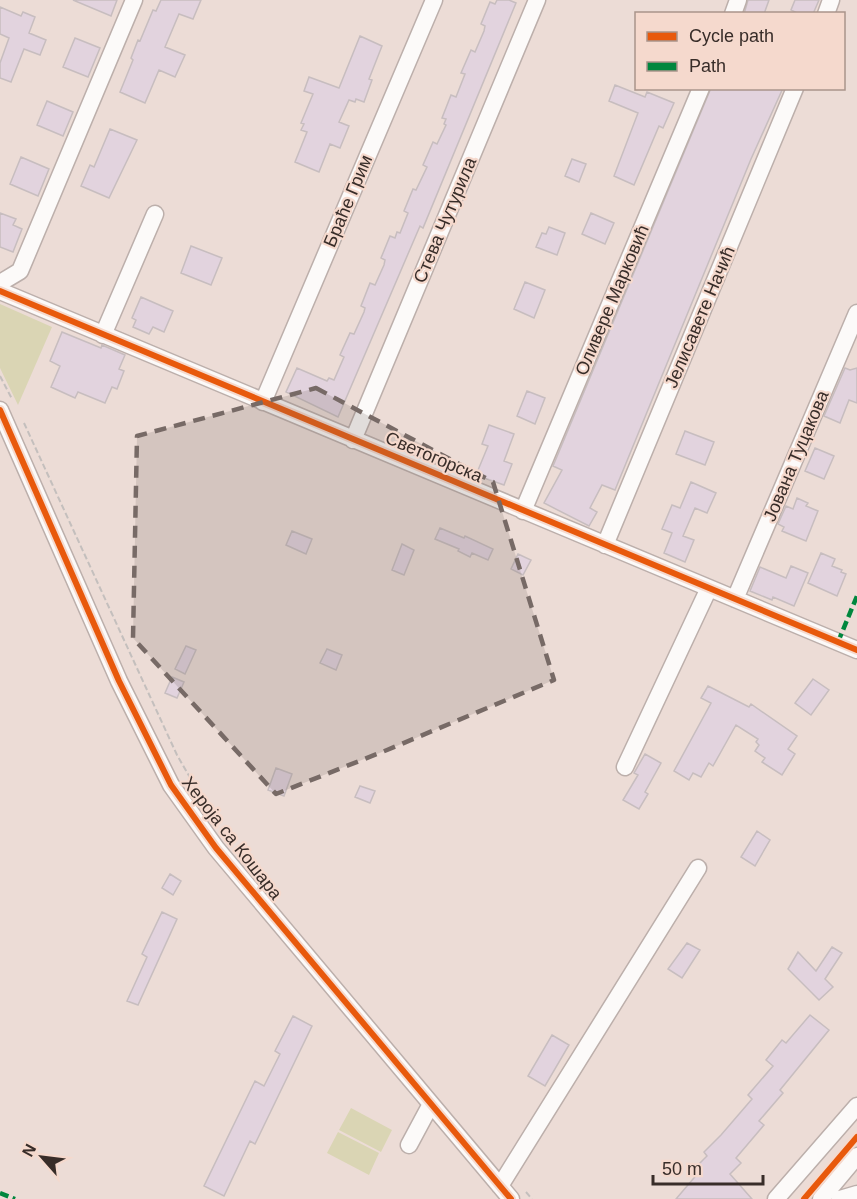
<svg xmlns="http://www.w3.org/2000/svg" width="857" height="1199" font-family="Arial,sans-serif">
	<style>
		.green { fill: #dad5b4 }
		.building { fill: #e2d3de; stroke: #c7bdbf; stroke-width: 1.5 }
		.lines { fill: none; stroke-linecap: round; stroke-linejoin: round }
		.minor-casing { stroke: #bcafab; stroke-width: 19 }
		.path { stroke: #c4bfbd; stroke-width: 2; stroke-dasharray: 6 3; stroke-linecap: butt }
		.minor { stroke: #fcfaf9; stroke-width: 16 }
		.quiet { stroke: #00873e; stroke-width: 4.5; stroke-dasharray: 9 4.5; stroke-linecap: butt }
		.cycleway-casing { stroke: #f5d9cd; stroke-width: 10 }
		.cycleway { stroke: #e8590c; stroke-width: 6 }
		.marked { fill: #776a66; fill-opacity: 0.2; stroke: #776a66; stroke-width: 4.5; stroke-dasharray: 12 8; stroke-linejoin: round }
		.labels { text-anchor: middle; stroke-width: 4.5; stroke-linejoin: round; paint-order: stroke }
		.street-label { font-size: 18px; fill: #382d29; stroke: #f5d9cd }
	</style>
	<rect width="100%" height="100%" fill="#ecdcd6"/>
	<!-- green -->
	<path class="green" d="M0,304L52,327L18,405L0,368Z
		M351,1108L392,1130L381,1152L339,1130Z
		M338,1132L379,1153L369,1175L327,1153Z"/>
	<!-- building -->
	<path class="building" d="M73,0H117L111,16Z
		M161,0H201L193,19L179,14L165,47L185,55L175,77L159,70L145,103L120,92L133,60L131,58L138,40L140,41L153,10L156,11Z
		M497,0H509L516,3L423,228L420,226L338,417L286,392L297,368L327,381L329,378L334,380L344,357L340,355L350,333L354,334L364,312L365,308L361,306L370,283L375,285L384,265L385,260L381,258L390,236L395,238L397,232L400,233L408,213L404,211L413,189L416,190L427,167L423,165L433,142L437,144L446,125L444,124L446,119L442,118L451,95L456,97L465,74L461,73L471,50L475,52L484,31L485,26L481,24L490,2L495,4Z
		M748,0H769L764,14H744Z
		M795,0H819L813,14H799L791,10Z
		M0,7L21,16L23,12L35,17L29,33L46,40L40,55L24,49L11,82L0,78V63L9,38L0,34Z
		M360,36L382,46L369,79L372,80L364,102L356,99L355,102L349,100L339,122L349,126L340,148L330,144L319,172L295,162L307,132L301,130L304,124L301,123L313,94L304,91L309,77L339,88Z
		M75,38L100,48L88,77L63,67Z
		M615,85L645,97L647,92L674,103L663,128L659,126L634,185L614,176L638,113L609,101Z
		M711,88H783L751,159L615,490L602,485L590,508L597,512L589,526L544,503L562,470L553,466Z
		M47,101L73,112L63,136L37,125Z
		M110,129L137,140L109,198L81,186L90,165L94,167Z
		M21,157L49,169L38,196L10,184Z
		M572,159L586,164L579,182L565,176Z
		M0,213L16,219L13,225L22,229L13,252L0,247Z
		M591,213L614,223L605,244L582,234Z
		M549,227L565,233L557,255L536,247L542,233L546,234Z
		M191,246L222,258L211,285L181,273Z
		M525,282L545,290L534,318L514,309Z
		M141,297L173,311L164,332L153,327L149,334L133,327L136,320L132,318Z
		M62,332L101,348L102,345L125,355L119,369L124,371L117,389L112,387L105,403L78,392L75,398L51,387L60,366L50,361Z
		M845,368L850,370L857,368V403L849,400L840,423L824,416Z
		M527,391L545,398L535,424L517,416Z
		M489,425L514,434L504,461L512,464L504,485L476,475L488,446L482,444Z
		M685,431L714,442L705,465L676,454Z
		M815,448L834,456L824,479L805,471Z
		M691,482L716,493L707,513L695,508L683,536L694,540L685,562L664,553L672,533L662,529L672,505L680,508Z
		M797,498L808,503L806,506L818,511L806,541L782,531L784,527L778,524L786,506L793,509Z
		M440,528L464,538L465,536L493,549L488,560L472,553L470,557L458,551L459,549L435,539Z
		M292,531L312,539L306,554L286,545Z
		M402,544L414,550L404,575L392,570Z
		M821,553L835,559L832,566L842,570L841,572L846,574L837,596L808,583Z
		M518,554L531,560L523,575L511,569Z
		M791,566L808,573L794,606L773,597L772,600L750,591L760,567L786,578Z
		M186,646L196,650L185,674L175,669Z
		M327,649L342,655L336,670L320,663Z
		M172,677L184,682L177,698L165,693Z
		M813,679L829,690L811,715L795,703Z
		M708,686L749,707L751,704L797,736L788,749L795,754L782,775L762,762L765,758L755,751L759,745L756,742L758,739L736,725L713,766L709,763L701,777L693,773L689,780L674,771L711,703L701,698Z
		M645,754L661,763L645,792L648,794L639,809L623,800L638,775L634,773Z
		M276,768L292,774L284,796L268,790Z
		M360,786L375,791L370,803L355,797Z
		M757,831L770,840L755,866L741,857Z
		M170,874L181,881L173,895L162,888Z
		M162,912L177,919L138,1005L127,1001L147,957L142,954Z
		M687,943L700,950L682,978L668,969Z
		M832,947L842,953L825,979L833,987L819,1000L788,969L798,952L816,971Z
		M810,1015L829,1030L780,1090L783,1093L759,1121L764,1125L736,1158L741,1163L730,1174L752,1199H676L699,1172L695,1168L707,1156L704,1152L721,1135L752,1099L748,1095L773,1066L766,1060L782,1040L786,1043Z
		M293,1016L312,1026L255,1144L250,1141L224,1196L204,1186L255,1081L264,1086L280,1054L275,1051Z
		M552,1035L569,1045L545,1086L528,1076Z"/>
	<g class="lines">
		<!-- minor casing -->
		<g class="minor-casing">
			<path id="minor" d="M733,14L738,0
				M826,14L831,0
				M0,283L20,271L134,0
				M0,291L857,650
				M103,335L155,214
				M263,402L434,0
				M0,410L119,681L171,785L216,848L511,1199
				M353,440L537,0
				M523,511L701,88
				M605,545L795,88
				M735,599L857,313
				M625,767L709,588
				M409,1145L431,1104
				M500,1186L698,868
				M776,1199L857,1106
				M821,1199L857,1156
				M840,1199L857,1194"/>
		</g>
		<!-- path -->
		<path class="path" d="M0,376L12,399
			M24,423L177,755L207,807
			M526,1192L532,1199"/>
		<!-- minor -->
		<use href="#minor" class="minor"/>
		<!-- quiet -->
		<path class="quiet" d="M838,642L857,596
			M0,1193L15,1199"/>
		<!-- cycleway casing -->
		<g class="cycleway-casing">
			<path id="cycleway" d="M0,291L857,650
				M0,410L119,681L171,785L216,848L511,1199
				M804,1199L857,1137"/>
		</g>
		<!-- cycleway -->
		<use href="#cycleway" class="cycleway"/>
	</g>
	<!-- marked area -->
	<path class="marked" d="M316,388L493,482L554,680L387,750L276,794L133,638L137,436Z"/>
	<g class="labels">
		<!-- street labels -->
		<g class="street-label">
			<text transform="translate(348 201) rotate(-67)" y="6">Браће Грим</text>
			<text transform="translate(445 220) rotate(-67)" y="6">Стева Чутурила</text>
			<text transform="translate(612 300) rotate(-67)" y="6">Оливере Марковић</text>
			<text transform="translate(700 317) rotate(-67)" y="6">Јелисавете Начић</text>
			<text transform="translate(796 456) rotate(-67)" y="6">Јована Туцакова</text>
			<text transform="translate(434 457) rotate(23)" y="6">Светогорска</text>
			<text transform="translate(232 838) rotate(52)" y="6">Хероја са Кошара</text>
		</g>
	</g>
	<!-- legend -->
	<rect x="635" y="12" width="210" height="78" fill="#f5d9cd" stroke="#a9948b" stroke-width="1.5"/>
	<rect x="647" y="32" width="30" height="9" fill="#e8590c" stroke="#a9948b" stroke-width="1.5"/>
	<text x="689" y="42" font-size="18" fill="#382d29">Cycle path</text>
	<rect x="647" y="62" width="30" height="9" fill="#00873e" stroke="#a9948b" stroke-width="1.5"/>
	<text x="689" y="72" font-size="18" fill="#382d29">Path</text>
	<!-- north arrow -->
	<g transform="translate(42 1157) rotate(298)" stroke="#f5d9cd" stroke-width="4.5" paint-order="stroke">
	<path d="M0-4.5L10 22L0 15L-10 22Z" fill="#382d29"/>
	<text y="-9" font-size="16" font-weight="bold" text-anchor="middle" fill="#382d29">N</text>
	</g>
	<!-- scale -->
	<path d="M653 1175v9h110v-9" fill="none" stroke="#382d29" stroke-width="3"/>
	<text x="662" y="1175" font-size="18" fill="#382d29" stroke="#f5d9cd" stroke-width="4.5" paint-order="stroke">50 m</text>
</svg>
